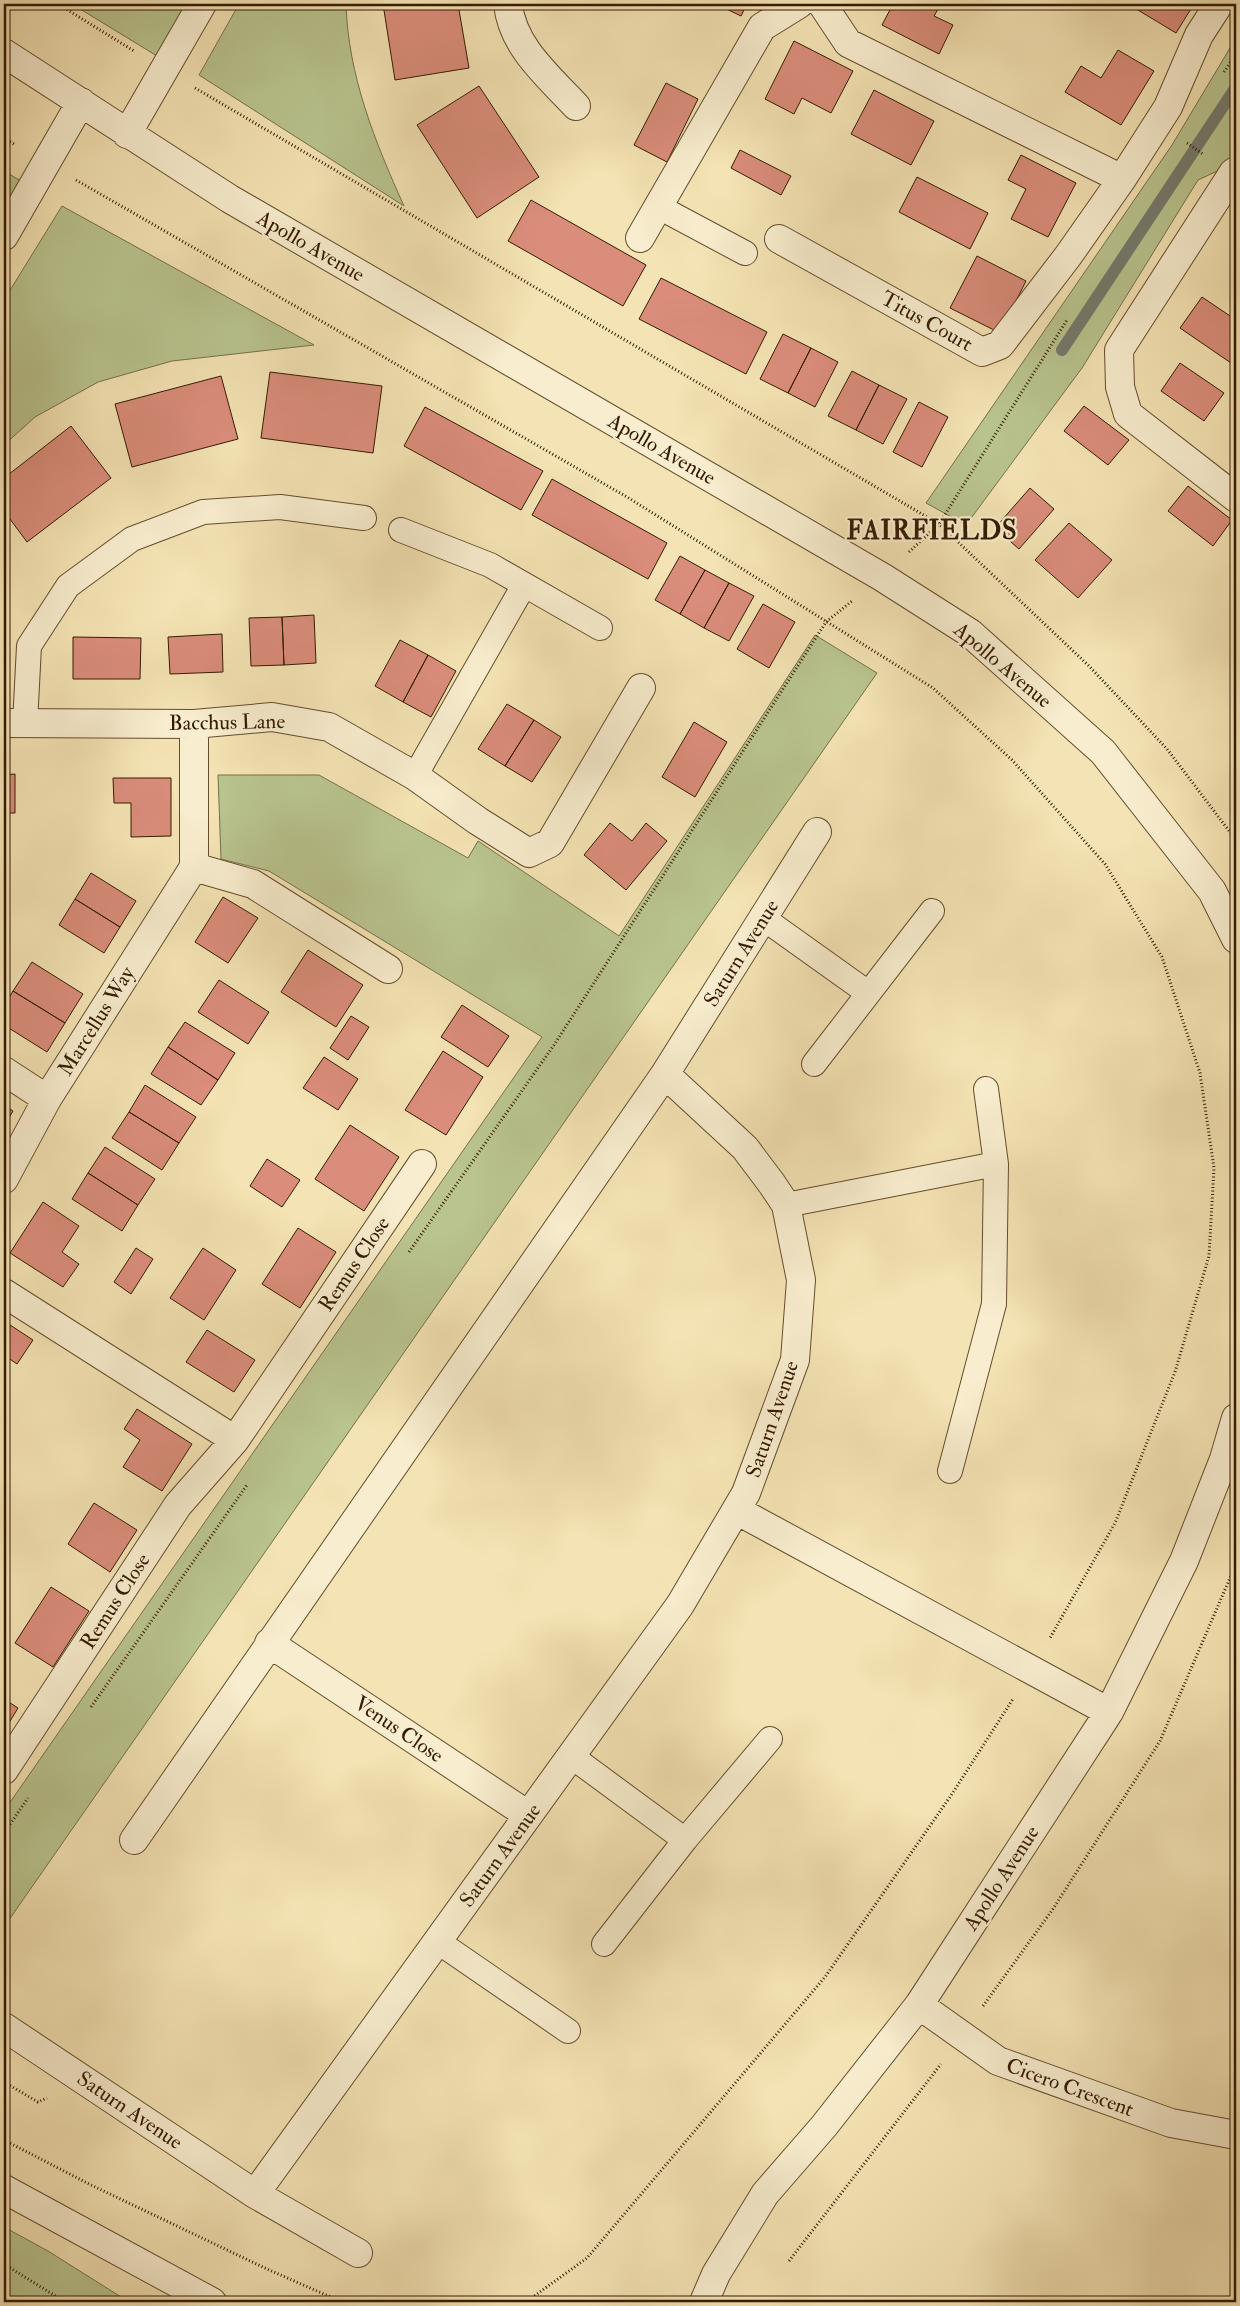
<svg xmlns="http://www.w3.org/2000/svg" width="1240" height="2306" font-family="'IM FELL Double Pica',serif">
	<style>
		.green { fill: #b9c48f; stroke: #767048 }
		.lines { fill: none; stroke-linecap: round; stroke-linejoin: round }
		.stream { stroke: #757b6e; stroke-width: 12 }
		.building { fill: #da8d7b; stroke: #341b00 }
		.service-casing { stroke: #644d2d; stroke-width: 26 }
		.minor-casing { stroke: #644d2d; stroke-width: 30 }
		.tertiary-casing { stroke: #644d2d; stroke-width: 30 }
		.path { stroke: #341b00; stroke-width: 3; stroke-dasharray: 1 2.5; stroke-linecap: butt }
		.service { stroke: #f8edce; stroke-width: 24 }
		.minor { stroke: #f8edce; stroke-width: 28 }
		.tertiary { stroke: #f8edce; stroke-width: 28 }
		.labels { text-anchor: middle; stroke-width: 4.5; stroke-linejoin: round; paint-order: stroke }
		.street-label { font-size: 21px; fill: #341b00; stroke: #f8edce }
		.district-label { font-size: 26px; font-weight: bold; letter-spacing: 1px; fill: #341b00; stroke: #f8edce }
	</style>
	<rect width="100%" height="100%" fill="#f4e3b4"/>
	<filter id="stains"><feTurbulence type="fractalNoise" baseFrequency=".004" numOctaves="4"/><feColorMatrix values="0 0 0 0 .2 0 0 0 0 .09 0 0 0 0 .02 0 0 0 .5 -.17"/></filter>
	<radialGradient id="worn" r=".72"><stop offset=".6" stop-color="#630" stop-opacity="0"/><stop offset="1" stop-color="#630" stop-opacity=".3"/></radialGradient>
	<!-- green -->
	<path class="green" d="M72,4H188L157,56Z
		M239,4H346C348,75 375,142 404,206L199,75Z
		M1236,38V150L1226,167L1198,180L1082,368L966,525L926,503L1172,145Z
		M4,171L26,184L4,220Z
		M62,206L314,345L172,361L98,382L35,417L4,445V300Z
		M815,635L877,673L4,1927V1811L542,1037L269,871L221,859L218,775H319L468,858L478,841L619,936Z
		M4,2227L48,2251L129,2302H4Z"/>
	<g class="lines">
		<!-- stream -->
		<path class="stream" d="M1062,350L1236,87"/>
	</g>
	<!-- building -->
	<path class="building" d="M383,4H458L469,68L395,80Z
		M716,4H747L741,16Z
		M893,4H941L934,16L953,25L939,54L882,25Z
		M1135,4H1194L1176,33L1133,7Z
		M794,41L853,71L831,113L802,98L794,114L765,99Z
		M1118,50L1154,71L1121,125L1065,92L1081,66L1101,78Z
		M666,83L698,99L667,162L634,145Z
		M479,86L539,177L477,218L417,125Z
		M874,90L934,121L911,165L851,134Z
		M740,150L791,176L781,195L731,168Z
		M1021,155L1076,183L1048,237L1011,219L1026,189L1008,180Z
		M917,177L988,213L970,249L899,212Z
		M531,200L646,265L623,306L508,241Z
		M977,256L1026,281L1000,333L950,308Z
		M661,278L767,332L746,374L639,319Z
		M1202,297L1236,320V355L1231,363L1180,328Z
		M783,334L811,348L788,393L760,379Z
		M811,348L838,362L815,407L788,393Z
		M1180,363L1224,393L1204,421L1161,391Z
		M852,371L879,385L856,430L828,416Z
		M270,372L382,386L373,453L261,438Z
		M221,376L238,439L132,467L115,404Z
		M879,385L907,399L883,444L856,430Z
		M919,402L948,417L922,467L893,452Z
		M1084,406L1129,440L1108,465L1064,431Z
		M425,407L543,471L521,510L404,446Z
		M71,426L111,478L27,542L4,511V478Z
		M552,479L667,543L648,579L532,515Z
		M1188,486L1232,520L1213,546L1168,511Z
		M1030,488L1054,509L1019,549L995,528Z
		M1069,523L1112,560L1078,598L1035,560Z
		M680,556L705,570L680,614L655,600Z
		M705,570L729,583L704,628L680,614Z
		M729,583L754,596L729,641L704,628Z
		M763,604L795,622L769,668L737,649Z
		M314,615L316,663L284,665L282,617Z
		M282,617L284,665L251,666L249,618Z
		M222,634L223,672L170,674L168,637Z
		M73,637L141,638L140,679H73Z
		M400,640L428,655L403,702L375,686Z
		M428,655L456,671L431,717L403,702Z
		M507,704L534,720L505,766L478,749Z
		M534,720L561,737L532,782L505,766Z
		M694,722L727,742L695,797L662,777Z
		M15,774V813H4V775Z
		M113,778H171V836L131,837V803H114Z
		M610,823L632,841L646,823L667,841L626,890L584,855Z
		M91,873L136,901L120,927L75,899Z
		M223,897L258,918L228,963L195,942Z
		M75,899L120,927L104,953L59,925Z
		M308,950L363,985L336,1027L281,992Z
		M32,962L83,994L65,1023L13,991Z
		M219,980L269,1012L248,1044L198,1012Z
		M13,991L65,1023L47,1052L4,1025V1006Z
		M462,1005L509,1036L488,1067L441,1037Z
		M351,1016L369,1027L348,1060L330,1048Z
		M185,1022L235,1053L218,1080L168,1047Z
		M168,1047L218,1080L201,1105L151,1074Z
		M443,1051L483,1077L446,1135L405,1110Z
		M324,1057L358,1079L338,1110L303,1088Z
		M145,1085L196,1117L179,1143L129,1112Z
		M4,1105L13,1111L4,1126Z
		M129,1112L179,1143L162,1170L112,1138Z
		M350,1125L399,1157L364,1211L315,1179Z
		M105,1147L155,1179L138,1205L88,1173Z
		M267,1159L300,1180L282,1207L250,1186Z
		M88,1173L138,1205L122,1231L72,1199Z
		M43,1202L79,1226L62,1252L79,1264L63,1287L10,1253Z
		M298,1228L336,1252L300,1308L262,1284Z
		M136,1248L153,1259L131,1294L114,1282Z
		M203,1248L236,1270L204,1320L170,1298Z
		M4,1321L33,1340L17,1364L4,1355Z
		M207,1330L255,1360L234,1392L186,1362Z
		M137,1409L192,1444L162,1491L123,1467L140,1440L124,1429Z
		M94,1503L137,1530L110,1572L68,1544Z
		M51,1587L89,1611L53,1667L15,1643Z
		M4,1699L18,1708L4,1731Z"/>
	<g class="lines">
		<!-- service casing -->
		<g class="service-casing">
			<path id="service" d="M657,206L745,253
				M401,530L490,565L600,628
				M25,724L29,646L68,586L132,539L203,512L280,507L364,518
				M415,776L524,585
				M763,918L868,993
				M814,1064L932,911
				M786,1205L996,1164
				M950,1471L994,1304L996,1164L986,1089
				M571,1756L685,1840
				M437,1941L568,2031
				M604,1944L685,1840L770,1739"/>
		</g>
		<!-- minor casing -->
		<g class="minor-casing">
			<path id="minor" d="M508,4C512,46 548,76 576,106
				M822,4L848,43L1122,179
				M4,53L230,199L882,577L970,633L1103,752L1212,891L1236,939
				M127,134L202,4
				M1236,171L1233,173L1119,350L1120,387L1128,414L1236,498
				M4,236L81,102
				M640,238L762,27L799,4
				M779,239L982,352L1000,345L1068,256L1122,179L1168,107L1199,35L1219,4
				M4,723L194,724L272,717L329,727L415,776L478,821L529,853L550,843L641,688
				M194,867L253,884L388,969
				M4,1071L47,1099
				M4,1179L47,1099L194,867V724
				M4,1293L235,1440
				M736,1510L1109,1712
				M269,1643L528,1815
				M4,1770L178,1505L235,1440L422,1164
				M134,1840L665,1074L817,832
				M919,2005L998,2061L1171,2123L1236,2135
				M4,2027L255,2194L358,2253
				M255,2194L680,1605L746,1493L795,1360L801,1280L786,1205L772,1184L745,1148L665,1074
				M704,2302L716,2274L765,2194L824,2126L919,2005L1109,1712L1184,1561L1224,1459L1236,1418"/>
		</g>
		<!-- tertiary casing -->
		<g class="tertiary-casing">
			<path id="tertiary" d="M4,2189L212,2302"/>
		</g>
		<!-- path -->
		<path class="path" d="M58,4L134,51
			M1224,72L1236,54
			M195,88L939,524L1089,666L1167,749L1236,840
			M4,138L14,144
			M1187,143L1203,154
			M76,180L627,497L933,688L1012,760L1105,864L1162,957L1200,1073L1214,1168L1209,1256L1175,1372L1115,1523L1050,1638
			M909,552L939,524L1067,320
			M409,1252L554,1045L826,622L852,601
			M91,1707L247,1485
			M4,1833L28,1798
			M983,2006L1053,1909L1160,1741L1236,1564
			M4,2082L38,2102L47,2098
			M4,2140L91,2185L267,2269L342,2302
			M789,2261L941,2064
			M4,2264L65,2302
			M526,2302L587,2258L825,1977L950,1797L1013,1699"/>
		<!-- service -->
		<use href="#service" class="service"/>
		<!-- minor -->
		<use href="#minor" class="minor"/>
		<!-- tertiary -->
		<use href="#tertiary" class="tertiary"/>
	</g>
	<g class="labels">
		<!-- street labels -->
		<g class="street-label">
			<text transform="translate(311 246) rotate(30)" y="7">Apollo Avenue</text>
			<text transform="translate(927 321) rotate(29)" y="7">Titus Court</text>
			<text transform="translate(662 449) rotate(30)" y="7">Apollo Avenue</text>
			<text transform="translate(1003 665) rotate(40)" y="7">Apollo Avenue</text>
			<text transform="translate(227 722) rotate(-1)" y="7">Bacchus Lane</text>
			<text transform="translate(741 953) rotate(-58)" y="7">Saturn Avenue</text>
			<text transform="translate(96 1021) rotate(-58)" y="7">Marcellus Way</text>
			<text transform="translate(354 1264) rotate(-56)" y="7">Remus Close</text>
			<text transform="translate(772 1419) rotate(-71)" y="7">Saturn Avenue</text>
			<text transform="translate(115 1601) rotate(-57)" y="7">Remus Close</text>
			<text transform="translate(399 1729) rotate(34)" y="7">Venus Close</text>
			<text transform="translate(500 1855) rotate(-54)" y="7">Saturn Avenue</text>
			<text transform="translate(1001 1878) rotate(-57)" y="7">Apollo Avenue</text>
			<text transform="translate(1070 2087) rotate(20)" y="7">Cicero Crescent</text>
			<text transform="translate(130 2110) rotate(34)" y="7">Saturn Avenue</text>
		</g>
		<!-- district labels -->
		<g class="district-label">
			<text x="932" y="539">FAIRFIELDS</text>
		</g>
	</g>
	<!-- margin -->
	<rect width="1240" height="2306" fill="none" stroke="#f4e3b4" stroke-width="20"/>
	<rect x="5" y="5" width="1230" height="2296" fill="none" stroke="#341b00" stroke-width="2.5"/>
	<rect x="10" y="10" width="1220" height="2286" fill="none" stroke="#341b00"/>
	<rect width="100%" height="100%" filter="url(#stains)"/>
	<rect width="100%" height="100%" fill="url(#worn)"/>
</svg>
